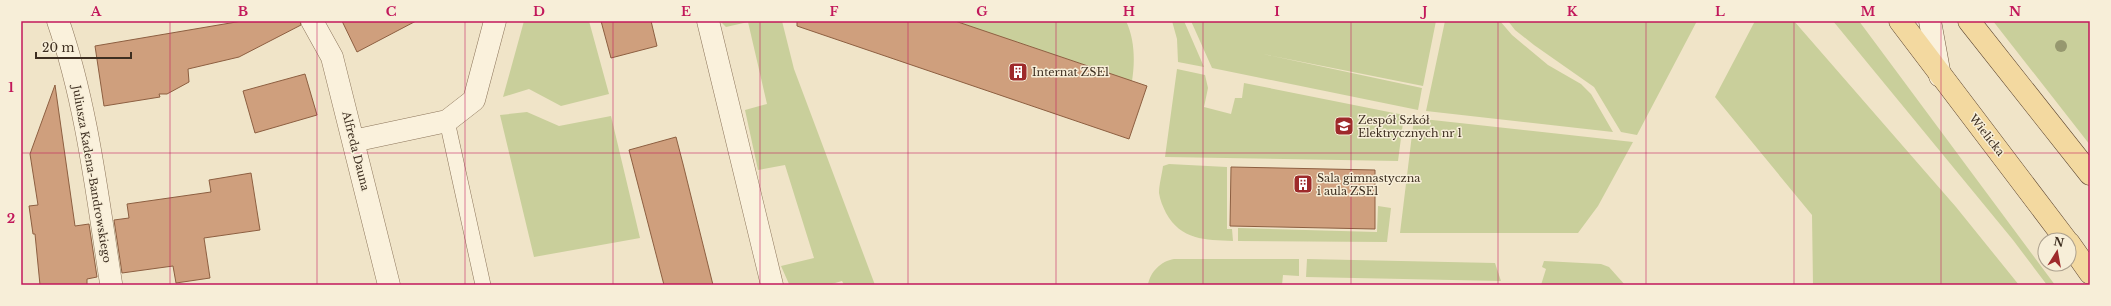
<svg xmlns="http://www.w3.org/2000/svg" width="2111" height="306" font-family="'Libre Baskerville',serif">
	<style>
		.green { fill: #c9cf9b }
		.building { fill: #cf9f7d; stroke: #8d5f41 }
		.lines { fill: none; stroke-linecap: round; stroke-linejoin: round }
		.lane-casing { stroke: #8d765c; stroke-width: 16 }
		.street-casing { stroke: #8d765c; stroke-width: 23 }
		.secondary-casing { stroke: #6f573f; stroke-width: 23 }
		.primary-casing { stroke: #5b4430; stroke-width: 23 }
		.lane { stroke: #faf1dc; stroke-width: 15 }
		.street { stroke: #faf1dc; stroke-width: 22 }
		.secondary { stroke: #faf1dc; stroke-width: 22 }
		.primary { stroke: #f3d9a0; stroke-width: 22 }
		.tree { fill: #96986f }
		.grid { fill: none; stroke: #c2185b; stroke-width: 1; stroke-opacity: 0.55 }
		.labels { text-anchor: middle; stroke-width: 3; stroke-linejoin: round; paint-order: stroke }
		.poi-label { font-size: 11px; fill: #3d2e20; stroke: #f7eed8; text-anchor: start }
		.street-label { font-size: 11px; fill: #3d2e20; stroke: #f7eed8 }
		.neatline { fill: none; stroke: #c2185b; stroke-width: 1.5 }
		.grid-label { font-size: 13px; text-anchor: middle; font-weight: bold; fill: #c2185b }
	</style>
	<rect width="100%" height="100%" fill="#f0e4c8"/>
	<!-- green -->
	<path class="green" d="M524,21H589L609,94L561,106L529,89L503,97Z
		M720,21H782L794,69L875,285H844L842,281L828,285L789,284L781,266L814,258L785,165L758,170L745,110L767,104L748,22L726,27Z
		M955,21H1126C1135,40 1135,62 1132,81Z
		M1172,21H1184L1204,67L1178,62L1177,39Z
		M1191,21H1436L1423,86L1263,54L1422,88L1418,110L1212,68Z
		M1445,21H1500L1512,35L1548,65L1581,84L1591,94L1613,132L1426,111Z
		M1508,21H1697L1637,135L1621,132L1594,87L1534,45L1515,30Z
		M1755,21H1794L1956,207L2019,285H1813L1812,215L1715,97Z
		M1833,21H1859L2055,285H2047L2013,240Z
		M1993,21H2090V145Z
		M1177,69L1205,75L1208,88L1204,107L1231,114L1235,98H1242L1244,83L1404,115L1398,161L1165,157Z
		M527,112L559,126L611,116L640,238L534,257L500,115Z
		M1414,118L1633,142L1598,206L1578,233H1400Z
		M1169,164L1227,167V229H1232L1233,241C1205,240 1181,240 1166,213C1163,207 1160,200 1159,193C1159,185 1162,174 1163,166Z
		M1378,206L1391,208L1387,242L1238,241V228L1377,232Z
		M1174,259H1299V276L1283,275L1282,285H1148C1150,272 1161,261 1174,259Z
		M1307,259L1495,263L1501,281L1306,277Z
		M1544,261L1601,264L1609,267L1625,285H1541L1546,269L1542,267Z"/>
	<!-- building -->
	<path class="building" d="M242,21H300L301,25L239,57L188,69L189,82L167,94H159L160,97L104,106L95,46Z
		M342,21H416L357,52Z
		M601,21H651L657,46L611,58Z
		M797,21H955L1147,86L1129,139L797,26Z
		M305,74L317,115L255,133L243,91Z
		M55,85L75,226L89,224L97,277L87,279V285H40L35,234H33L29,206L38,205L30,154Z
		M676,137L683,164L713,285H664L629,150Z
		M1231,167L1375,170V229L1230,226Z
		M251,173L260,230L204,238L210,278L176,283L173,266L122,273L114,220L129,218L127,204L211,192L209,180Z"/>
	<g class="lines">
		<!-- lane casing -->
		<g class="lane-casing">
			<path id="lane" d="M447,121L483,285"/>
		</g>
		<!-- street casing -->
		<g class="street-casing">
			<path id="street" d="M58,21C87,105 97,195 111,283
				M312,21L332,57L389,285
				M708,21L772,285
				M353,141L447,121L474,100L495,21"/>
		</g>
		<!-- secondary casing -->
		<g class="secondary-casing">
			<path id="secondary" d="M1930,21L1940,76"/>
		</g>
		<!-- primary casing -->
		<g class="primary-casing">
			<path id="primary" d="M1900,21L2066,240
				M1969,21L2090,174
				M2069,243L2090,273"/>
		</g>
		<!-- lane -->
		<use href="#lane" class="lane"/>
		<!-- street -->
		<use href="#street" class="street"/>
		<!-- secondary -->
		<use href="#secondary" class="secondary"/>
		<!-- primary -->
		<use href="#primary" class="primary"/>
	</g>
	<!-- trees -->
	<circle class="tree" cx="2061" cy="46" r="6"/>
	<!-- grid -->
	<path class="grid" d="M170,21V285M317,21V285M465,21V285M613,21V285M760,21V285M908,21V285M1056,21V285M1203,21V285M1351,21V285M1498,21V285M1646,21V285M1794,21V285M1941,21V285M21,153H2090"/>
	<!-- icons -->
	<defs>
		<g id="building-square" transform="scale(1)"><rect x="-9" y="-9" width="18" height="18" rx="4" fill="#9e2a2b" stroke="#f7eed8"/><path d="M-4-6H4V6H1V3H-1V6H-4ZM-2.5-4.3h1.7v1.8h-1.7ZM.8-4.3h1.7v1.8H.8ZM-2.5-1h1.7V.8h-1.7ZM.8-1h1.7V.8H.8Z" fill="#fff"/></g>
		<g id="school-square" transform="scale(1)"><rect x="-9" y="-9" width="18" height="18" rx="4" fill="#9e2a2b" stroke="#f7eed8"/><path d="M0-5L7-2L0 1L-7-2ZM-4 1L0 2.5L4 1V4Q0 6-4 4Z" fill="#fff"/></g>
	</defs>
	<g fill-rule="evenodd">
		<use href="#building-square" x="1018" y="72"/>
		<use href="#school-square" x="1344" y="126"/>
		<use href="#building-square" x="1303" y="184"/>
	</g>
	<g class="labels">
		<!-- poi labels -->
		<g class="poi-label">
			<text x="1032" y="76">Internat ZSE1</text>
			<text x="1358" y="124">Zespół Szkół<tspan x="1358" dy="13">Elektrycznych nr 1</tspan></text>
			<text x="1317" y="182">Sala gimnastyczna<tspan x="1317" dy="13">i aula ZSE1</tspan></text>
		</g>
		<!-- street labels -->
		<g class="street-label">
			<text transform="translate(1987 135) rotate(52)" y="4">Wielicka</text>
			<text transform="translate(356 151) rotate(76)" y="4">Alfreda Dauna</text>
			<text transform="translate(92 174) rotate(80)" y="4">Juliusza Kadena-Bandrowskiego</text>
		</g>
	</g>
	<!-- border -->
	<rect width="2111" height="306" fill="none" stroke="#f7eed8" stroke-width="44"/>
	<!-- north arrow -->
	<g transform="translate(2057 252) rotate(11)"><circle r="19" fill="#f7eed8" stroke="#ada18e"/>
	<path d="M0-3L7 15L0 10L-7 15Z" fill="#9e2a2b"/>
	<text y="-6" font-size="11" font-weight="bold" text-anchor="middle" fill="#3d2e20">N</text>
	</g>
	<!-- scale -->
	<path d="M36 52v6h95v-6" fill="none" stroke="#3d2e20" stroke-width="2"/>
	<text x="42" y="52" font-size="12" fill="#3d2e20" stroke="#f7eed8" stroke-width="3" paint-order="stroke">20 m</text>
	<rect x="22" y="22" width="2067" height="262" class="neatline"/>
	<g class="grid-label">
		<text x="96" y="16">A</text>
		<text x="243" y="16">B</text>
		<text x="391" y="16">C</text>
		<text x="539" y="16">D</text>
		<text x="686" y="16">E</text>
		<text x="834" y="16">F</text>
		<text x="982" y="16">G</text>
		<text x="1129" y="16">H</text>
		<text x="1277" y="16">I</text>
		<text x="1425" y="16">J</text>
		<text x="1572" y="16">K</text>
		<text x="1720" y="16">L</text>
		<text x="1868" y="16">M</text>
		<text x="2015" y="16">N</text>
		<text x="11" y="92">1</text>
		<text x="11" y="223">2</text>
	</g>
</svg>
